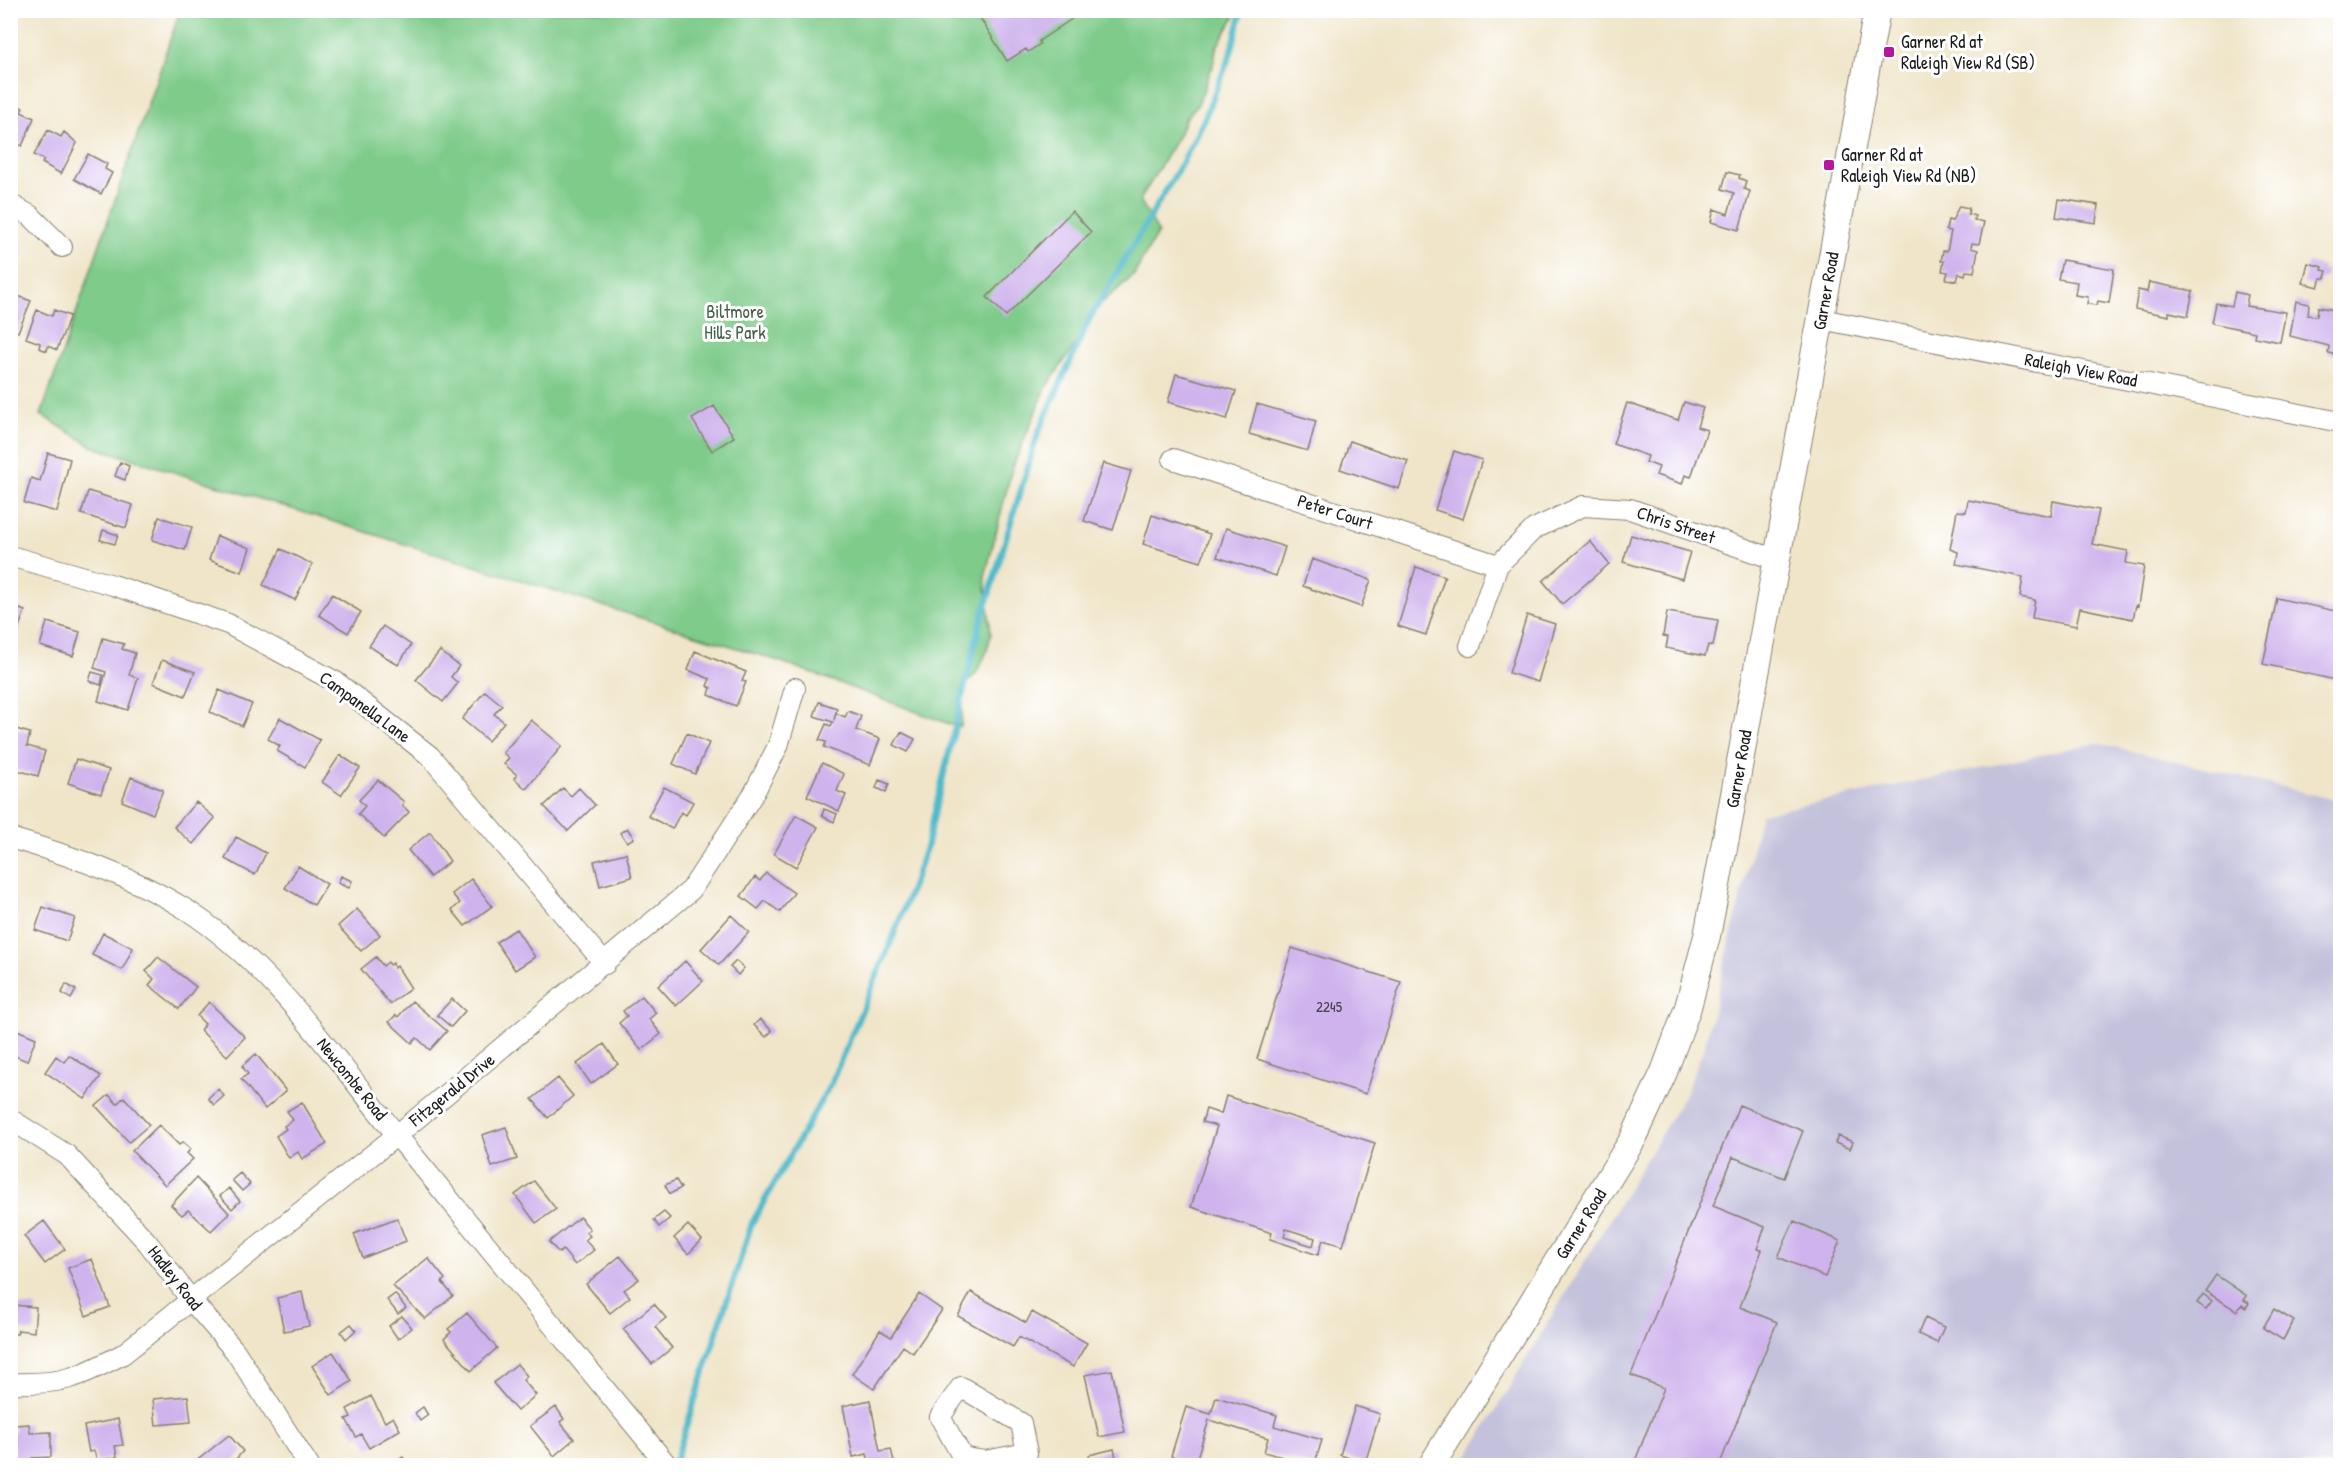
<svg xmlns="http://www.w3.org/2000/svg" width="2351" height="1476" font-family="'Patrick Hand',sans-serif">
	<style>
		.industrial { fill: #c3c1db }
		.green { fill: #7ecb8a; stroke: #4d7453; stroke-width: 1.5 }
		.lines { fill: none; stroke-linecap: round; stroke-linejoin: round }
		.stream { stroke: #4fbacb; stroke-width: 6 }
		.building { fill: #cfb3ed; fill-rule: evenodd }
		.minor-casing { stroke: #868072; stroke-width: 22 }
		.major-casing { stroke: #868072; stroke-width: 28 }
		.minor { stroke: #fff; stroke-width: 20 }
		.major { stroke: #fff; stroke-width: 26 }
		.poi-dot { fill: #b5179e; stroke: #fff; stroke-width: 2 }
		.labels { text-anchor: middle; stroke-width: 6; stroke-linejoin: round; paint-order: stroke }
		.number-label { font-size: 15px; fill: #494250 }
		.poi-label { font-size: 18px; fill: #1c1c1c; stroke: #fff; text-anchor: start }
		.street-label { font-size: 18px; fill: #1c1c1c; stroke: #fff }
		.park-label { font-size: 18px; fill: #436248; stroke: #fff }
	</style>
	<rect width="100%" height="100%" fill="#fff"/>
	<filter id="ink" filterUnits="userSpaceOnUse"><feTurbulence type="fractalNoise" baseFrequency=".0167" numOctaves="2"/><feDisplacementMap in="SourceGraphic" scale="12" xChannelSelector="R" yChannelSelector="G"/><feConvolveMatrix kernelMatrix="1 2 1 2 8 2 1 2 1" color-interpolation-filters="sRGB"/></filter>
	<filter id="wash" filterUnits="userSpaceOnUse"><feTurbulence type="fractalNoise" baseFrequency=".008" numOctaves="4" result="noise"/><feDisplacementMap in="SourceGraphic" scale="24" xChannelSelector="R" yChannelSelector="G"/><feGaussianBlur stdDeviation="1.35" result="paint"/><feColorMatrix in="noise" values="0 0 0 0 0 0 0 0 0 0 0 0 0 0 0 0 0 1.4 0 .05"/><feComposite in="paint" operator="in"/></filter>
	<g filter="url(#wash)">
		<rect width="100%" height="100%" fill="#f0e5c9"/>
		<!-- industrial -->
		<path class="industrial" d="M2098,743L2340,801V1465L1462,1466L1685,1094L1704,1048L1761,814Z"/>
		<!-- green -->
		<path class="green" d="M180,11H1238L1216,48L1213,65L1198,104L1185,119L1179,135L1140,200L1158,232L1134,275L1096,308L1085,330L1047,386L1012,468L985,577L991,635L986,654L976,673L964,687L961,726H955L779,661L94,447L41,415Z"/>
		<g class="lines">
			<!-- stream -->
			<path class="stream" d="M676,1459L752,1223L831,1083L894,935L926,848L978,631L1038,433L1090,318L1181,165L1203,122L1231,53L1242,10"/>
		</g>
		<g id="blocks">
			<!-- building -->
			<path class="building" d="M975,10H1085L1039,41L1040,44L1028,52L1026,49L1007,61Z
				M16,105L23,108L21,112L34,118L22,146L10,141V108L14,110Z
				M48,130L61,137L64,132L77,143L61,174L42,163L44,160L34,155Z
				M88,154L107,164L105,169L112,173L101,194L74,179Z
				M1727,172L1740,175L1739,178L1746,181L1744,189L1750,191L1739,230L1711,222L1714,209L1728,214L1734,193L1722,189Z
				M2059,199L2098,205L2096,223L2056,217Z
				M1959,206L1969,208L1968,214L1975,216L1974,220L1984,222L1979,244L1972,243L1971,248L1978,250L1974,272L1966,271L1965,275L1959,273L1957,281L1946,279L1948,272L1942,271L1944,261H1941L1943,251H1947L1951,231L1946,230L1948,220L1952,221Z
				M1072,211L1091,232L1006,316L987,297Z
				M2062,260L2114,269L2109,303L2098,301L2097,305L2087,304L2088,297L2075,295L2077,282L2058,279Z
				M2308,263L2323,267L2322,270L2327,271L2325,278H2321L2318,287L2303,283Z
				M2149,282L2193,291L2188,316L2169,312V316L2135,309L2138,290L2147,292Z
				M2235,292L2248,295L2246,306L2286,312L2280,342L2254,337L2255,332L2212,323L2216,303L2232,306Z
				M10,293L31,301L18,332L10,329Z
				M2296,301L2309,304L2308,315L2317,316L2318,307L2340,311V355L2328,353L2329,346L2290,336Z
				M37,310L52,316L54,310L70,316L57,350L48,346L47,351L39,348L40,343L26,338Z
				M1176,374L1236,391L1227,419L1168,402Z
				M1684,402L1703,408L1697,427L1707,430L1691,477L1685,475L1682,484L1656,475L1659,467L1646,462L1648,456L1613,444L1627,403L1678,420Z
				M1257,404L1316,421L1308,451L1249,434Z
				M714,406L734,437L712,451L692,419Z
				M1350,441L1408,461L1399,489L1340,469Z
				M1454,451L1482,460L1463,519L1435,510Z
				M48,453L70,459L57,512L24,503L31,478L40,481Z
				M120,462L129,466L125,480L115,476Z
				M1103,463L1131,471L1113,530L1084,521Z
				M88,491L133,505L126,528L81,514Z
				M1968,500L2051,516L2053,501L2099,510L2092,544L2128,551L2126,563L2144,566L2138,606L2136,605L2133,619L2080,608L2076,626L2032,618L2035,600L2020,597L2023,577L1956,564L1958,552L1950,549L1957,511L1966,512Z
				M1152,515L1210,534L1201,562L1143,544Z
				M159,517L192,527L185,550L152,540Z
				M1226,528L1285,547L1276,576L1217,557Z
				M103,530L118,535L115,544L100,540Z
				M1631,535L1690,552L1682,579L1623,562Z
				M217,536L250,548L242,572L209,560Z
				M1590,541L1609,564L1562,604L1543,581Z
				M281,549L312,564L295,600L263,585Z
				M1312,559L1371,580L1361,607L1303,586Z
				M1416,567L1445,576L1426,635L1398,626Z
				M332,594L361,612L348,633L319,615Z
				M2277,598L2340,612V681L2263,664Z
				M10,605L25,611L13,643L10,642Z
				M1667,612L1718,620L1713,646L1708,645L1705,656L1666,648L1668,637L1663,636Z
				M1527,615L1555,624L1538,682L1509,673Z
				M47,622L80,632L73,656L40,646Z
				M383,626L411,645L398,665L369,646Z
				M103,638L124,644L122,649L135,653L129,675L138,678L128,710L98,701L106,672L94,668Z
				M440,651L459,666L451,677L458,683L443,702L416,680Z
				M695,651L746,672L742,681L746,682L736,706L709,695L711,688L707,686L710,679L688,670Z
				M162,660L195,672L185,696L153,683Z
				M92,672L103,675L101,685L89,681Z
				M219,690L252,704L242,726L210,712Z
				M485,691L502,705L494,714L504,722L488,741L462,719Z
				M819,702L837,708L834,720L836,713L845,717L848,711L861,716L856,730L880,739L870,765L824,747L826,742L819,740L826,724L831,726L833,722L814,716Z
				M280,718L320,740L305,767L277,751L280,746L268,739Z
				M531,720L562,746L526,789L514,778L517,775L504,764L509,758L503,753Z
				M16,729L30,733L27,746L45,751L38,776L10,768V746Z
				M901,732L915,739L908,752L894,745Z
				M687,733L709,743L695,774L673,764Z
				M340,755L360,768L341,795L322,782Z
				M76,759L109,770L101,794L68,783Z
				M822,763L844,774L837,791L846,795L839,811L807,796Z
				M131,777L163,790L153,814L122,801Z
				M378,780L404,802L402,805L409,812L384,838L358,814L365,806L359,800Z
				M879,780L889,784L886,792L876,788Z
				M664,787L693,802L686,815L681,812L672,829L648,816Z
				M563,788L571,796L579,788L595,805L568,831L544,806Z
				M196,802L215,818L193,844L174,827Z
				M824,809L837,814L834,822L822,816Z
				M796,815L818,827L796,867L774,854Z
				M627,828L634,838L627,842L620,833Z
				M430,832L450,861L430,877L408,850Z
				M236,837L266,853L255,875L225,859Z
				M626,853L632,877L600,886L594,861Z
				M298,866L327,884L314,905L285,888Z
				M766,873L794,893L780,912L765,901L758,909L741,896L755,877L760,881Z
				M341,876L352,881L349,888L338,883Z
				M471,879L492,906L465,926L452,910L460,903L452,894Z
				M43,907L75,918L67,941L35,930Z
				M357,909L380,935L361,951L338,926Z
				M731,915L749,932L719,965L701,949Z
				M516,929L535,957L515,970L496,942Z
				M103,933L133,948L122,970L92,955Z
				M1292,948L1401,982L1366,1094L1257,1059Z
				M158,957L196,987L179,1009L149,985L154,979L146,971Z
				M376,957L383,966L388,962L390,965L393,963L394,968L397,966L411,988L390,1004L361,969Z
				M685,961L703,981L676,1006L658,986Z
				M736,961L744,968L738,975L730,967Z
				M66,984L76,990L71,999L62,993Z
				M642,996L656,1013L649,1019L661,1034L641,1050L619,1023L627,1016L623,1011Z
				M452,999L465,1011L451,1027L437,1015Z
				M412,1001L447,1031L430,1050L417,1038L412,1043L389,1022L396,1015L398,1017Z
				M209,1002L245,1037L227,1056L200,1030L205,1024L197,1016Z
				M760,1019L772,1031L766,1037L754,1025Z
				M10,1027L36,1038L27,1061L10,1054Z
				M604,1044L618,1064L591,1084L577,1064Z
				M256,1054L286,1091L265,1109L241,1079L248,1074L242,1066Z
				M69,1055L101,1076L85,1099L45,1072L56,1056L64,1062Z
				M558,1078L573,1096L548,1118L532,1099Z
				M218,1089L224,1096L214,1105L208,1098Z
				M109,1095L117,1104L124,1097L149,1125L129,1142L96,1106Z
				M1226,1096L1375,1143L1343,1246L1323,1240L1318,1255L1270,1239L1272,1233L1191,1207L1217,1126L1202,1122L1206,1109L1221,1114ZM1286,1229L1315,1238L1313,1246L1284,1237Z
				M302,1102L327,1144L302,1159L298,1152L289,1158L276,1136L286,1129L284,1126L293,1120L287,1111Z
				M1739,1105L1803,1131L1784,1178L1733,1157L1713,1206L1765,1227L1757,1249L1762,1250L1740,1307L1777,1322L1719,1466H1633L1664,1388L1631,1375Z
				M159,1125L179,1145L183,1142L191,1149L187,1153L193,1159L165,1185L132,1151Z
				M506,1127L517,1159L492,1167L482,1135Z
				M1838,1136L1853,1142L1850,1149L1835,1143Z
				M240,1173L250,1184L242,1191L232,1180Z
				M196,1178L229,1213L211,1231L188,1210L182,1215L171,1205Z
				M676,1180L681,1188L670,1194L665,1185Z
				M534,1181L556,1209L536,1223L515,1195Z
				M229,1188L240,1201L232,1209L220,1196Z
				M664,1212L670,1218L659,1227L654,1220Z
				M580,1217L590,1229L586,1232L590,1236L585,1240L594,1250L575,1265L563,1250L559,1253L549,1242Z
				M397,1218L406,1241L363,1258L354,1234Z
				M44,1221L65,1249L45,1264L24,1236Z
				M1794,1221L1840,1241L1825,1277L1778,1257Z
				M688,1225L702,1240L688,1254L674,1238Z
				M620,1256L639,1279L624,1290L630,1297L610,1313L586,1284Z
				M428,1258L445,1279L442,1282L453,1296L425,1319L393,1286Z
				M92,1259L110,1307L86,1316L68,1268Z
				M2216,1275L2247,1296L2244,1300L2249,1303L2246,1308L2242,1305L2237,1311L2205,1291Z
				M302,1292L309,1326L284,1331L277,1298Z
				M971,1292L1026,1323L1032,1312L1087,1343L1073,1367L1019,1337L1013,1347L958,1316Z
				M395,1294L406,1308L398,1314L387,1300Z
				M919,1294L942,1310L913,1353L903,1346L874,1389L852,1374L880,1330L891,1337Z
				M2203,1294L2212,1301L2206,1309L2197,1303Z
				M10,1298H14L13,1305L36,1307L34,1332L18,1330L17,1334H10Z
				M654,1304L666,1318L655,1327L672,1348L652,1364L623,1329Z
				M2274,1309L2294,1321L2283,1340L2263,1328Z
				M467,1313L497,1348L471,1371L444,1339L451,1332L448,1329Z
				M402,1316L412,1328L398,1339L389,1326Z
				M1925,1318L1944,1327L1937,1343L1918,1334Z
				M351,1324L356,1330L346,1339L341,1332Z
				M333,1352L352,1381L331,1395L312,1366Z
				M517,1364L527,1376L523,1380L536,1395L517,1411L493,1383Z
				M1112,1370L1125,1432L1099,1437L1085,1375Z
				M188,1396L191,1422L156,1425L153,1399Z
				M371,1396L385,1422L393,1417L400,1430L369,1448L361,1434L356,1437L346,1419L351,1417L347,1409Z
				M1216,1397L1277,1415L1274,1426L1322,1440L1314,1466L1264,1452L1268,1438L1209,1420L1195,1464L1171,1456L1186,1407L1211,1414Z
				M870,1400L880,1451L891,1449L895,1466H870L867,1454L853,1457L843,1406Z
				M1355,1406L1380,1414L1365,1463L1340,1455Z
				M423,1407L428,1415L420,1421L415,1413Z
				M556,1407L564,1419L560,1422L574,1439L554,1456L530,1426Z
				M118,1419L123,1445L115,1446L117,1457L97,1461L94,1451L89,1452L84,1426Z
				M29,1424L30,1433L51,1432V1457L32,1458V1465L10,1466V1433H15V1425Z
				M229,1435L243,1451L230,1466H190Z
				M1114,1449L1118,1466H1091L1089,1455Z
				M403,1457L407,1464L413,1460L417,1466H388Z"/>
		</g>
	</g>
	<g filter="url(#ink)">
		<use href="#blocks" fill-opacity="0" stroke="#868072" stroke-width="1.5"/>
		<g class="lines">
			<!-- minor casing -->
			<g class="minor-casing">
				<path id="minor" d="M10,204L31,216L62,247
					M1821,319L2340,422
					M1173,459L1498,565
					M10,556L113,585L228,624L336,682L430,756L605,964
					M1470,646L1498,565L1534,529L1583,506L1630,509L1777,560
					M10,838C71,856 133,876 187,910C274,967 334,1058 399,1138C488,1247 578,1356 668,1466
					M10,1119L67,1155L148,1243L191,1300L235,1351L309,1466
					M10,1383C62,1385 78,1378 123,1354L397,1135L691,890L754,793L778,746L795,688
					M961,1387L1021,1423L1027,1453L985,1461L963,1458L940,1417Z"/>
			</g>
			<!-- major casing -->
			<g class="major-casing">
				<path id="major" d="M1431,1466L1633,1139L1664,1072L1688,1007L1707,936L1729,822L1877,10"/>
			</g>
			<!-- minor -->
			<use href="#minor" class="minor"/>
			<!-- major -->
			<use href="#major" class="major"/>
		</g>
	</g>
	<!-- markers -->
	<g class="poi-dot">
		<rect x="1883" y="46" width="12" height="12" rx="3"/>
		<rect x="1823" y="159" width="12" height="12" rx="3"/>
	</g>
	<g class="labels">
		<!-- number labels -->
		<g class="number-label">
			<text x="1329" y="1012">2245</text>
		</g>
		<!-- poi labels -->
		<g class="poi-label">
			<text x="1901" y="48">Garner Rd at<tspan x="1901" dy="21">Raleigh View Rd (SB)</tspan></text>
			<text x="1841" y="161">Garner Rd at<tspan x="1841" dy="21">Raleigh View Rd (NB)</tspan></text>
		</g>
		<!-- street labels -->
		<g class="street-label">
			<text transform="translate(1826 291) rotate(-80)" y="6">Garner Road</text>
			<text transform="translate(2081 370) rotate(11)" y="6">Raleigh View Road</text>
			<text transform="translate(1335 512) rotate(18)" y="6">Peter Court</text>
			<text transform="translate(1676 525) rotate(19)" y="6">Chris Street</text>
			<text transform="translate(365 707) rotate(36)" y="6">Campanella Lane</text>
			<text transform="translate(1739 769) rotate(-80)" y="6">Garner Road</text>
			<text transform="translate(352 1079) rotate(51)" y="6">Newcombe Road</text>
			<text transform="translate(452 1090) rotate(-39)" y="6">Fitzgerald Drive</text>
			<text transform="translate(1581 1224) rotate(-58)" y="6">Garner Road</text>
			<text transform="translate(175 1278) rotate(52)" y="6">Hadley Road</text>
		</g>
		<!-- park labels -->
		<g class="park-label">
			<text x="735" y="318">Biltmore<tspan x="735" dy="21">Hills Park</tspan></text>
		</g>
	</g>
	<!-- margin -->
	<rect width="2351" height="1476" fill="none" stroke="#fff" stroke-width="36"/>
</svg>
